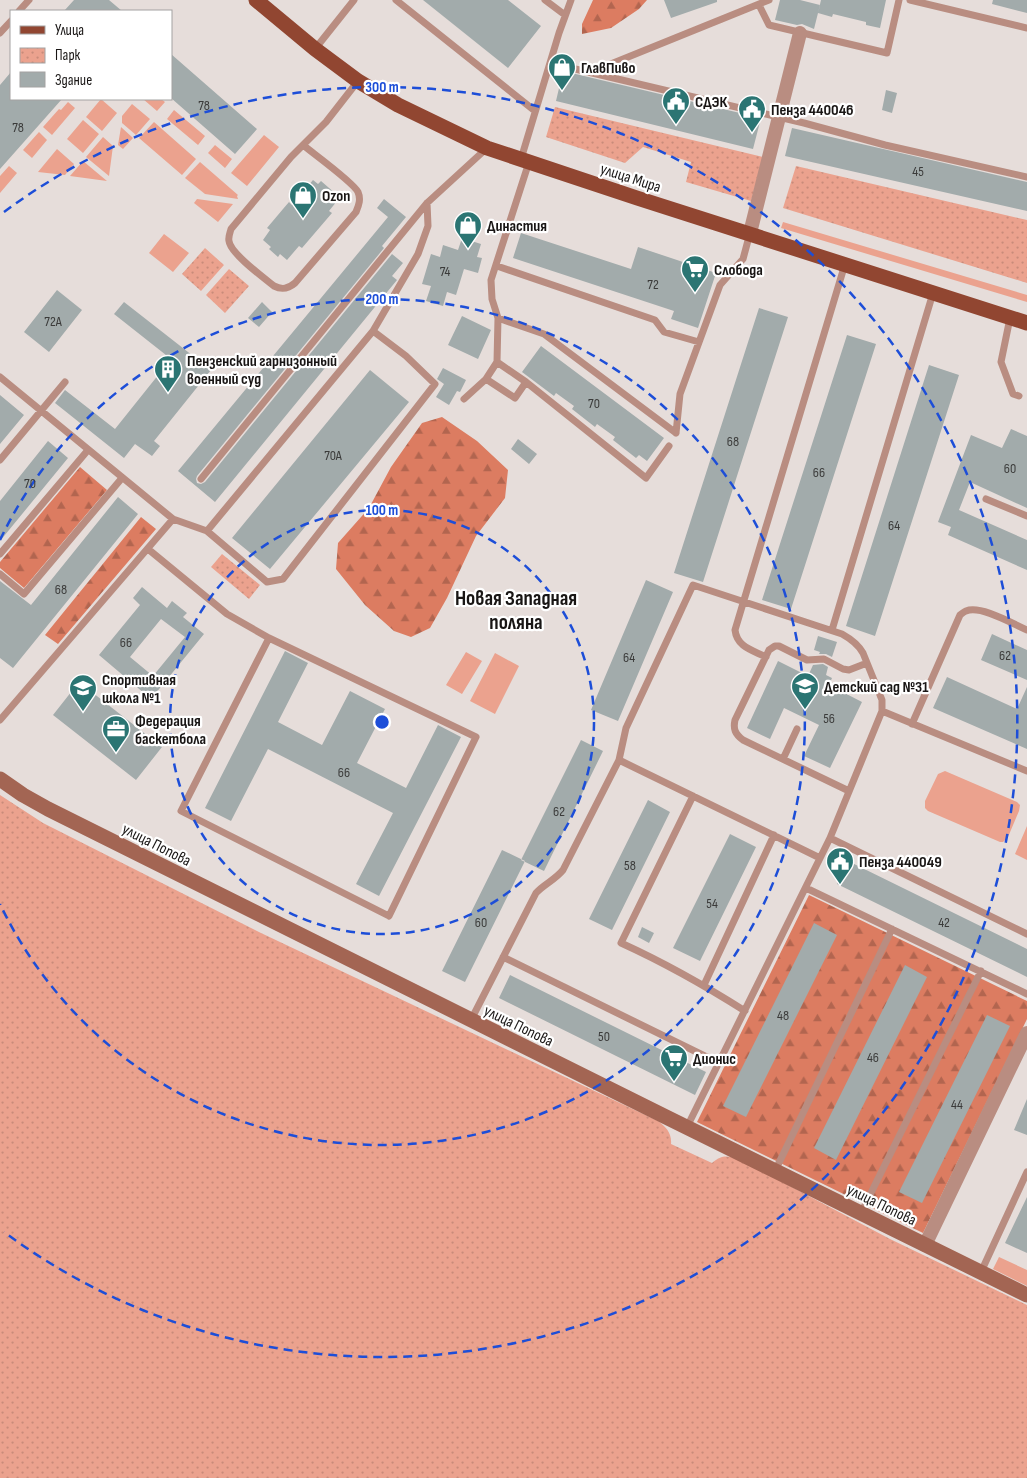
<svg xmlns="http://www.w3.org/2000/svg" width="1027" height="1478" font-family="'Sofia Sans Condensed',sans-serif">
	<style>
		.grass { fill: #eba28e }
		.forest { fill: url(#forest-firs) }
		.park { fill: url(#park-dots) }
		.building { fill: #a2abab; fill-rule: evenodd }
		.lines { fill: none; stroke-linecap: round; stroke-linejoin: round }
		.lane { stroke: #b98d81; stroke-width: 7 }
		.street { stroke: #b98d81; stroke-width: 14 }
		.secondary { stroke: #a36553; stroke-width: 15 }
		.primary { stroke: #914631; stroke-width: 15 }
		.ring { fill: none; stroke: #1d4ed8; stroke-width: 2.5; stroke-dasharray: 9 6 }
		.labels { text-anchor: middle; stroke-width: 4.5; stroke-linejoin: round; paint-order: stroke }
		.number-label { font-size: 14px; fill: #3b3b3a }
		.poi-label { font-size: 16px; font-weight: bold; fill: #191615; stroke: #fff; text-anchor: start }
		.street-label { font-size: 16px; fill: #191615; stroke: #fff }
		.district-label { font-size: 21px; font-weight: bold; fill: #191615; stroke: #fff }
		.centre { fill: #1d4ed8; stroke: #fff; stroke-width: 2.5 }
		.ring-label { font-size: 15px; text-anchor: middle; font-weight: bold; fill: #1d4ed8; stroke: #fff; stroke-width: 4.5; stroke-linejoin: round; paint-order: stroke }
	</style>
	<defs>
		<pattern id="forest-firs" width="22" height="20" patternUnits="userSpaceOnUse" patternTransform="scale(1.25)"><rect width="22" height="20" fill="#dc7c61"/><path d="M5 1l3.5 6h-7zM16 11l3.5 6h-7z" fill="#b2654f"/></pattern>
		<pattern id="park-dots" width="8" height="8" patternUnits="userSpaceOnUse" patternTransform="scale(1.25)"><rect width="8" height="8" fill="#eba28e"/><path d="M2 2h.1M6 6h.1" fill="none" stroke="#c98b7a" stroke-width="1.8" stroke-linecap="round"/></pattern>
	</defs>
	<rect width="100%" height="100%" fill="#e6ddda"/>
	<!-- grass -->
	<path class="grass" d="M101,99L117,113L102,131L86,117Z
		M143,99H161L165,102L157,111Z
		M68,102L75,108L52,135L43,127L59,109L61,110Z
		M132,104L150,119L136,135L122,123V116Z
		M174,110L205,136L198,145L167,119Z
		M83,120L99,134L83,153L67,139Z
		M154,122L196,159L182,175L139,138Z
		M121,127L133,138L123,149L118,145Z
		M39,132L47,140L32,158L23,150Z
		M264,135L279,147L247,186L231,173Z
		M103,137L113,146L109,176L86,157Z
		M215,145L232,159L225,168L208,153Z
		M57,149L74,164L65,175L38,172Z
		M83,161L107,181L70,176Z
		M200,162L238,195L237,196L238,199L205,194L185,178Z
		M9,166L17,173L0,193V176Z
		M197,199L233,204L218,222L194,203Z
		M783,222L1027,295V302L781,228Z
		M164,234L189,253L173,272L149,253Z
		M466,652L482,661L462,694L446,685Z
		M495,653L519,666L495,714L470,701Z
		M945,771L1017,802L1020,805L1019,811L1008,837L1003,842H1000L928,811L925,808V801L938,774Z
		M1027,826V860L1015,854Z
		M999,1257L1027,1270V1286L993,1269Z"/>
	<!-- forest -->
	<path class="forest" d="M593,0H647L639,9L611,28L582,34V24Z
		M442,417L477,441L508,470L505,498L476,536L447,598L430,628L411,637L394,631L365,605L336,569L338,543L369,508L391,467L422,423Z
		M80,467L107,490L24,588L0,568V562Z
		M141,517L156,529L58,644L45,635Z
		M809,895L1027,1001V1019L923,1233L697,1122Z"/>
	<!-- park -->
	<path class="park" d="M555,107L763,157L751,201L686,182L691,162L643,147L625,163L546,137Z
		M796,166L1027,220V283L783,208Z
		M205,248L224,265L201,291L182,274Z
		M229,269L249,286L225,313L206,295Z
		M222,554L260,585L249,599L211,567Z
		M0,795L43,823L261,933L658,1121C666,1127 672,1133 671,1144L712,1163C723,1154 728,1156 741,1160L890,1239L1027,1305V1478H0Z"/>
	<!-- building -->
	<path class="building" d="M74,0H109L122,11H64Z
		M423,0H508L541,26L508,68Z
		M664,0H717V2L671,18Z
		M780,0H800L820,5L814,29L802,24L797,25L775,20Z
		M821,0H886L880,28L866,25V22L833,14L832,17L818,13Z
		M993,0H1027V13L992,4Z
		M171,54L257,129L235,154L171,98Z
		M563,71L761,118L753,149L556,101Z
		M11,72V99H62L0,169V85Z
		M886,90L897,93L892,113L882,110Z
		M792,128L1027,182V211L785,156Z
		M313,180L318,184L321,181L336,194L333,197L337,201L329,211L332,213L302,248L299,246L287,260L280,254L278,257L269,249L271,247L263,240L270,230L267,228L283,209L289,202L292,205Z
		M384,199L406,217L382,246L384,248L197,476L196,479L197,483L201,484L205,482L392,254L403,263L392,276L397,280L215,502L178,471L388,217L377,208Z
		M521,233L631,269L638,247L716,273L698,328L671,319L674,311L513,258Z
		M462,238L481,244L477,257L482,258L478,273L464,269L456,295L447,292L443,306L426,301L431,286L422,284L431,254L440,257L443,245L458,250Z
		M57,290L82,310L49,352L24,332Z
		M124,302L211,370L154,441L160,446L152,456L135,444L124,458L55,403L65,390L115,429L171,359L114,314Z
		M262,302L272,312L259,327L248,318Z
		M759,308L788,317L703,582L674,573Z
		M462,316L491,330L478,359L448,345Z
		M847,335L876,344L791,609L762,600Z
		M541,346L664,438L647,461L639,455L636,458L613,440L615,437L597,424L595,427L572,409L574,406L556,393L554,396L522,372Z
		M929,365L959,375L875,636L846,626Z
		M443,368L466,380L460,392L457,391L449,405L436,397L444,384L437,379Z
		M370,370L409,402L270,569L232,538Z
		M0,395L24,415L0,444Z
		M1011,429L1027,436V508L970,482L959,510L1027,540V570L948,535L951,527L938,522L971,435L1002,448Z
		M518,439L537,454L529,464L511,449Z
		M48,441L68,458L0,541V501Z
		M118,497L138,514L13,668L0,658V581L31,605Z
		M646,580L673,592L618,721L591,710Z
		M142,587L167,608L172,601L187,613L183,617L204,634L151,699L99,655L140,605L133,598ZM161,619L185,637L153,676L130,657Z
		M992,634L1027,650V680L981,660Z
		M818,636L837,642L832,657L826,654H819L820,652L814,650Z
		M285,651L308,663L278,722L322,745L350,691L385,709L357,763L406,788L438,725L461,737L379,896L356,884L393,813L268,749L231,821L205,808Z
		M778,661L808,676L813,665L823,664L828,667L826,675L832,678L829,685L862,702L830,768L804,756L819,725L784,708L770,739L747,728Z
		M947,677L1017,709L1027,687V749L933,708Z
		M79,682L162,747L136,780L53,715Z
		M581,740L603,751L544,871L521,860Z
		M648,800L670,812L612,930L589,919Z
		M730,834L756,847L700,961L673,948Z
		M502,850L525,861L465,982L442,971Z
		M848,861L1027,949V977L837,884Z
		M814,923L837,935L746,1117L723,1106Z
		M642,927L654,933L649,943L638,937Z
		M905,965L927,977L836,1160L814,1148Z
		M510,975L706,1072L695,1095L499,998Z
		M987,1015L1010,1026L922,1203L899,1192Z
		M1027,1099V1135L1014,1130Z
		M1027,1197V1253L1005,1243Z"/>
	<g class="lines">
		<!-- lane -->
		<path class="lane" d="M396,0L535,111
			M545,0L565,15
			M910,0L1027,28
			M759,5L769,25L887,53L899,0
			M19,11L29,0
			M0,33L11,21
			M315,49L354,0
			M550,63L804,123L885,145L1027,177
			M591,72L769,0
			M303,145C314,154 354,183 358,192C361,199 359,205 356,212L295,283C288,289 282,290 274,286C264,278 230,253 229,241C228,237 230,233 231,229L291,157L326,122L358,81
			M521,159L559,33L571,0
			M529,162L491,280L492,299L498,318L497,362L526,382L646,478L669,446
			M497,266L655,320L664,332L699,342
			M498,318L544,334L676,433
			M1010,318L1001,362L1013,394L1019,396
			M497,362L486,379L515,398L526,382
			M0,377L173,519L207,531L267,582L283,579L435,384L406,356L373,331
			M464,399L486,379
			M676,433L680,394L720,285L743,259L750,233
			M0,460L65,382
			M201,479L427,203L487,148
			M986,499L1027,516
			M207,531L373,331L418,254L428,226L427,203
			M148,549L227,614L269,638L476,737L389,916L181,811L269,638
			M0,554L88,450
			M0,574L24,594L122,478
			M832,630L933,293
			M766,657C752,650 737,647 735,630L845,264
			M882,711L1027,771
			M0,720L173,519
			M912,724L960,615C960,615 965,611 966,611C981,605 1013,624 1027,630
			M783,759L797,729
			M619,760L820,858
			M849,791L743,740C735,734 733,729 735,720L769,650L775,646H779L807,660L824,659L843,669L849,670L867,663
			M693,796L621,943C665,963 704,985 745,1011
			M830,838L1027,934
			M806,888L1027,994
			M503,957L719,1063
			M704,985L774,835
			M471,1020L536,893C544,884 555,880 563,870L619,760L626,728L693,585L842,634C851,639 858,644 863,653L882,700V711L830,838L687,1127
			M775,1171L892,929
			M861,1213L981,971
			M981,1272L1027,1172"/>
		<!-- street -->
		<path class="street" d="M750,233L800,33
			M925,1245L1027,1033"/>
		<!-- secondary -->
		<path class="secondary" d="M0,779L23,795L48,809L666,1117L1027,1295"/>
		<!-- primary -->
		<path class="primary" d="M256,0L315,49L358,81L398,105L487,148L637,198L1027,323"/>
	</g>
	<!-- distance rings -->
	<g class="ring">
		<circle cx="382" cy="722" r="212"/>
		<path d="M0 540A423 423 0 1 1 0 904"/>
		<path d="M4 212A635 635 0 1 1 4 1232"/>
	</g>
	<!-- icons -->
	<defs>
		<g id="shop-pin" transform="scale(1.4375)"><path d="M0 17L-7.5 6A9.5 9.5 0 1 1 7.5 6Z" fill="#2b7573" stroke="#fff"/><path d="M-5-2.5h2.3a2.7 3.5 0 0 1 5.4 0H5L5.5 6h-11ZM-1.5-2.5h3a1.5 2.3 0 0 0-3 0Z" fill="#fff"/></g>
		<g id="civic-pin" transform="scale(1.4375)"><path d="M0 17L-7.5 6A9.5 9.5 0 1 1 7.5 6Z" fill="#2b7573" stroke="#fff"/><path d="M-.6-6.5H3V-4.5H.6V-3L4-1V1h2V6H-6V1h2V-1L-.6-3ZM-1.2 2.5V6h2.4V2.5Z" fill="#fff"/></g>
		<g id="supermarket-pin" transform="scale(1.4375)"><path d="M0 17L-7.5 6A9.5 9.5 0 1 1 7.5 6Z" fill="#2b7573" stroke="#fff"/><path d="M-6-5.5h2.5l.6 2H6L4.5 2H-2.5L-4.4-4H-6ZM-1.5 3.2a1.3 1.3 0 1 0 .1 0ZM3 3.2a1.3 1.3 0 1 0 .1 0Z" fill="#fff"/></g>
		<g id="building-pin" transform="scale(1.4375)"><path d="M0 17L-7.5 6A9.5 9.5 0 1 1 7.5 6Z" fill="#2b7573" stroke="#fff"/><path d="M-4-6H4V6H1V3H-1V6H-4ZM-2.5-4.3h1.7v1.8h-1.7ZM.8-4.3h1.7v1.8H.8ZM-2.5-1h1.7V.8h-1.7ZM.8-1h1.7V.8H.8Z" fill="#fff"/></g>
		<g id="school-pin" transform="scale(1.4375)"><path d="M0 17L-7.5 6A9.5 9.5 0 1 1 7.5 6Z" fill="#2b7573" stroke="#fff"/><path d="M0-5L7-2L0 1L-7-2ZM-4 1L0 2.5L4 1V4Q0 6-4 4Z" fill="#fff"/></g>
		<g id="office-pin" transform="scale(1.4375)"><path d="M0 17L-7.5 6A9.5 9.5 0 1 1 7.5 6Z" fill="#2b7573" stroke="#fff"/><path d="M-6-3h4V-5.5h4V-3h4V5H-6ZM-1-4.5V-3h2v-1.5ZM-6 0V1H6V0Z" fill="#fff"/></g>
	</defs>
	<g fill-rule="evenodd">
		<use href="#shop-pin" x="562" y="67"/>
		<use href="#civic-pin" x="676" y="101"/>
		<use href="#civic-pin" x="752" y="109"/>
		<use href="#shop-pin" x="303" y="195"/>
		<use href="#shop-pin" x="468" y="225"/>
		<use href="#supermarket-pin" x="695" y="269"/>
		<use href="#building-pin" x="168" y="369"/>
		<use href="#school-pin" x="805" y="686"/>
		<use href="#school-pin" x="83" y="688"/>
		<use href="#office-pin" x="116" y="729"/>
		<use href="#civic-pin" x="840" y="861"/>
		<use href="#supermarket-pin" x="674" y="1058"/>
	</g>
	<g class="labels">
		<!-- number labels -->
		<g class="number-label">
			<text x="204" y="110">78</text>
			<text x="18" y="132">78</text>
			<text x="918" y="176">45</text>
			<text x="445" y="276">74</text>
			<text x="653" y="289">72</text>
			<text x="53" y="326">72А</text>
			<text x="594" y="408">70</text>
			<text x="733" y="446">68</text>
			<text x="333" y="460">70А</text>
			<text x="1010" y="473">60</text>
			<text x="819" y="477">66</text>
			<text x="30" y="488">70</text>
			<text x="894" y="530">64</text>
			<text x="61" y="594">68</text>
			<text x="126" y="647">66</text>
			<text x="1005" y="660">62</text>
			<text x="629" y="662">64</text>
			<text x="829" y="723">56</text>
			<text x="344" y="777">66</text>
			<text x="559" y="816">62</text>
			<text x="630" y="870">58</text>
			<text x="712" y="908">54</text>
			<text x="481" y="927">60</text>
			<text x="944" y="927">42</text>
			<text x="783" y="1020">48</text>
			<text x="604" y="1041">50</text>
			<text x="873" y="1062">46</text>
			<text x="957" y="1109">44</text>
		</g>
		<!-- poi labels -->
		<g class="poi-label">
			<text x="581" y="73">ГлавПиво</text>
			<text x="695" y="107">СДЭК</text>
			<text x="771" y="115">Пенза 440046</text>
			<text x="322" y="201">Ozon</text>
			<text x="487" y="231">Династия</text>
			<text x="714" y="275">Слобода</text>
			<text x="187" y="366">Пензенский гарнизонный<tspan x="187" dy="18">военный суд</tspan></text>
			<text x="102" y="685">Спортивная<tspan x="102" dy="18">школа №1</tspan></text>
			<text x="824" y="692">Детский сад №31</text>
			<text x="135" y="726">Федерация<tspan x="135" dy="18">баскетбола</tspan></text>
			<text x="859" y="867">Пенза 440049</text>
			<text x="693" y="1064">Дионис</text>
		</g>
		<!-- street labels -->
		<g class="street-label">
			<text transform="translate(631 177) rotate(18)" y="6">улица Мира</text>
			<text transform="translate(157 844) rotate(27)" y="6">улица Попова</text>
			<text transform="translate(519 1025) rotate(26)" y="6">улица Попова</text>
			<text transform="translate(882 1204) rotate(26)" y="6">улица Попова</text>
		</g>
		<!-- district labels -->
		<g class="district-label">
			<text x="516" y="605">Новая Западная<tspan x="516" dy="24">поляна</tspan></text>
		</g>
	</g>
	<circle cx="382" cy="722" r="8" class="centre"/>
	<g class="ring-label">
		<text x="382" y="92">300 m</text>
		<text x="382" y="304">200 m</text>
		<text x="382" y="515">100 m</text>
	</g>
	<!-- legend -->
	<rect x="10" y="10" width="162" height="90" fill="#ffffff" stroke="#a3a2a1"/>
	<rect x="20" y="26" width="25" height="8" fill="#914631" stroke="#a3a2a1"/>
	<text x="55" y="35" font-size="15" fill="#191615">Улица</text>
	<rect x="20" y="48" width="25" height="15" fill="url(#park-dots)" stroke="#a3a2a1"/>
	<text x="55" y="60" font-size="15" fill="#191615">Парк</text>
	<rect x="20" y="72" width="25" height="15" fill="#a2abab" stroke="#a3a2a1"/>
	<text x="55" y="85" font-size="15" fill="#191615">Здание</text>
</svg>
